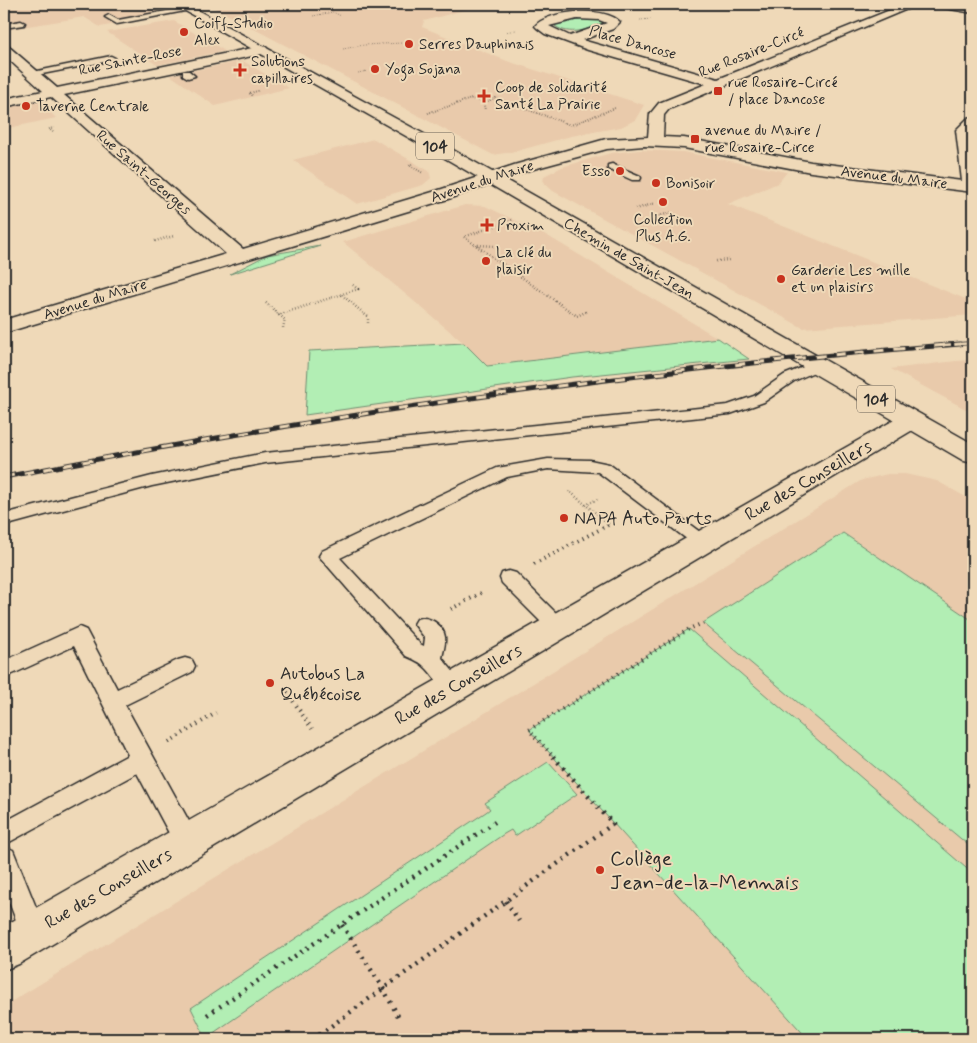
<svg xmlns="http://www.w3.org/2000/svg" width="977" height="1043" font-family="Mynerve,sans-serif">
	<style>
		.built { fill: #e9caab }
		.green { fill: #b2eeb4; stroke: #6e8c70 }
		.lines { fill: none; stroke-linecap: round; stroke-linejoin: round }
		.service-casing { stroke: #2b2b2b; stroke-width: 3 }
		.minor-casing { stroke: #2b2b2b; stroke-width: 3 }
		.primary-casing { stroke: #2b2b2b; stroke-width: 3 }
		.path-far4 { stroke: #2b2b2b; stroke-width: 1; stroke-dasharray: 0.5 2; stroke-linecap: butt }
		.path-far3 { stroke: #2b2b2b; stroke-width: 2; stroke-dasharray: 0.5 2; stroke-linecap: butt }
		.path-far2 { stroke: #2b2b2b; stroke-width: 2.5; stroke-dasharray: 0.5 2.5; stroke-linecap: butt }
		.path-far1 { stroke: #2b2b2b; stroke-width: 4; stroke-dasharray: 1 4.5; stroke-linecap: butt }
		.path { stroke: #2b2b2b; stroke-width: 4.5; stroke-dasharray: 2 5.5; stroke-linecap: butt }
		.service { fill: #efd9b8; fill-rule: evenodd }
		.minor { fill: #efd9b8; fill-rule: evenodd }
		.primary { fill: #efd9b8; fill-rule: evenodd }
		.rail-far1-casing { stroke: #2b2b2b; stroke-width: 4 }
		.rail-casing { stroke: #2b2b2b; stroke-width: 5 }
		.rail-far1 { stroke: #efd9b8; stroke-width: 2.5; stroke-dasharray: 8; stroke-linecap: butt }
		.rail { stroke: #efd9b8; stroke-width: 3; stroke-dasharray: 10; stroke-linecap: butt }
		.poi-dot { fill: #c8321e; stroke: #efd9b8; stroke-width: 2 }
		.labels { text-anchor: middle; stroke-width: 4; stroke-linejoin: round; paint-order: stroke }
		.far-poi-label { font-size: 15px; fill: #2b2b2b; stroke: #efd9b8; text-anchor: start }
		.far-street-label { font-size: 15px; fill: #2b2b2b; stroke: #efd9b8 }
		.shield { fill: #efd9b8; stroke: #665f55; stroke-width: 1 }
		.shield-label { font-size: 16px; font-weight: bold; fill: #2b2b2b }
		.street-label { font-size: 18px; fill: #2b2b2b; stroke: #efd9b8 }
		.poi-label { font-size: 18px; fill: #2b2b2b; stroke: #efd9b8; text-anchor: start }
		.near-poi-label { font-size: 21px; fill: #2b2b2b; stroke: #efd9b8; text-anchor: start }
	</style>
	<rect width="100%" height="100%" fill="#efd9b8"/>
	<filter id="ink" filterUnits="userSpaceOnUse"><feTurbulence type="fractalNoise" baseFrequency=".02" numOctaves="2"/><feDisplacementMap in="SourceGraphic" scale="10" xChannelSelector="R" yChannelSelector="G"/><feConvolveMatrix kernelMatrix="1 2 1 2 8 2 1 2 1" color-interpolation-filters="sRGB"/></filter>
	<g filter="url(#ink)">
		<!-- built -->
		<path class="built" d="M4,4H145L165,15L100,27L84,17L4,30Z
			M207,4H486L424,21L422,27L507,61L644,105L635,120L621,127L571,136L517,151L493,155Z
			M174,21L225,51L157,65L107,32Z
			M243,61L289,88L215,106L170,75Z
			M30,102L41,103L56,118L4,129V108Z
			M374,139L429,171L431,178L423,185L357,204L293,160Z
			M640,150L683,152L787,172L778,183L728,204L973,302V315L803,328L553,191L543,182L544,176L562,167L611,153Z
			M465,205L485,206L546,235L718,338L486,366L464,343L343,242Z
			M973,360V413L891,369L956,361Z
			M888,474H905L937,481L973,501V1039H4V1006L451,734L862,480Z"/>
		<!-- green -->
		<path class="green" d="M583,19L600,20L603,23C590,30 568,36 555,26L558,23Z
			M320,246L230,274L267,255Z
			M718,338L749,359L572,377L305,415L309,351L464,343L487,366Z
			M843,533L973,621V849L703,623Z
			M689,629L973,874V1039H808L529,730Z
			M548,762L577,794L515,836L511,830L504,834L206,1038L191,1008L486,812L490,809L485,803Z"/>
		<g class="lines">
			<!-- service casing -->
			<g class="service-casing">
				<path id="service" d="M188,7L190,10L117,24L105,17L109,15L118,20Z
					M21,21L25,23L24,25L4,28V24Z
					M111,56L115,58L114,60L32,76L28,73Z
					M183,71H189L195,76L188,78L183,75Z
					M612,164L640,176L641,178L640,180H632L608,169V165Z
					M818,361L823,362L825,365L823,368L794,381L764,402L730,414L265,463L152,486L4,526V514L152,476L265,453L728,405L754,396L784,375Z
					M548,459L590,460L609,464L708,538L711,542L708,546L702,548L696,546L598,472L548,469L507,477L340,558L420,644L424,646L425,638L414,624L417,619C428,615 443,624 445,637C446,643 443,652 442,658L465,686L462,692C445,698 437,679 426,668C421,662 413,659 406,656L319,556L322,551L497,468Z
					M509,571L516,573L564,621L567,626L564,631L557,634L550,631L502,583L500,578L502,573Z
					M79,627L86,630L117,689L178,660L185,658L192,660L195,666L192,672L125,705L196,834L199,842L196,850L187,853L178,850L137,773L4,845V822L128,755L74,646L4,678V661Z
					M4,846L13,850L46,932L42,941L33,945L24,941L4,889Z"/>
			</g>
			<!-- minor casing -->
			<g class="minor-casing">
				<path id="minor" d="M905,4H919L669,109L664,115L663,137L684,138L811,162L962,181L956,130L968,118L973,117V129L971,131L973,148V192L811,172L684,148L644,146L607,149L526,171L448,199L4,333V320L226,254L51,97L4,107V99L43,91L4,55V45L8,46L57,88L262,46L266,47L268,50L262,54L64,95L243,249L436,191L514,165L606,139L648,137L650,114L659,103L706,84L588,50L545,34L537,28L535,26C548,10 606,6 620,22L613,29L582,40L718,79ZM577,19L599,20L607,23L570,36L549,26Z
					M934,4L973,7V13L939,7Z
					M912,413L921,415L924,420L921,425L19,964L4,970V926L903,415Z"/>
			</g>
			<!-- primary casing -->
			<g class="primary-casing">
				<path id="primary" d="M173,4H186L455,151L973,444V463L964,461L443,157Z"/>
			</g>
			<!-- path-far4 -->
			<path class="path-far4" d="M313,16L333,12L341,16
				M640,20L652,19
				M505,32L516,30
				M343,49L364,45L402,43
				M358,73L367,71"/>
			<!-- path-far3 -->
			<path class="path-far3" d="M252,95L249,93L258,91
				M477,99H491
				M483,101L485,110
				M428,113L471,99L486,102L495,98L571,125L615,108
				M53,132L49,129L54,128
				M412,164L409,165L423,173"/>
			<!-- path-far2 -->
			<path class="path-far2" d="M636,209L656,203
				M653,218L673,212
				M512,220L464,237L577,316L588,311
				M155,241L174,236
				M478,245L495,246
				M716,261L729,260
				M342,295L368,317V325
				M266,303L285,320L283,328
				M278,315L358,289L353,285
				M569,491L609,524L605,526
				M586,505L599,498"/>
			<!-- path-far1 -->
			<path class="path-far1" d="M534,564L608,525
				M451,609L485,591
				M287,692L312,729
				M169,742L216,713
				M551,754L529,730L689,629L703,623"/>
			<!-- path -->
			<path class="path" d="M506,901L519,921
				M342,925L383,988L398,1016
				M207,1015L495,822
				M313,1039L613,824L550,753"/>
			<!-- service -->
			<use href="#service" class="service"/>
			<!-- minor -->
			<use href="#minor" class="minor"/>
			<!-- primary -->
			<use href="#primary" class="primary"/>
			<!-- rail-far1 casing -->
			<g class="rail-far1-casing">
				<path id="rail-far1" d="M943,345L973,343"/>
			</g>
			<!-- rail casing -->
			<g class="rail-casing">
				<path id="rail" d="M4,477C322,415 637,369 960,344"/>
			</g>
			<!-- rail-far1 -->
			<use href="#rail-far1" class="rail-far1"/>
			<!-- rail -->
			<use href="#rail" class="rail"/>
		</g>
	</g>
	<!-- markers -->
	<g class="poi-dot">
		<circle cx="184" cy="32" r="5"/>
		<circle cx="409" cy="44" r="5"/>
		<circle cx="375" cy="69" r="5"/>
		<path d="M237.5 62.5h5v5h5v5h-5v5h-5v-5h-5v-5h5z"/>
		<rect x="713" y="86" width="10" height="10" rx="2.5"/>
		<path d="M481.5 88.5h5v5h5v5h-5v5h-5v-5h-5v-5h5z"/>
		<circle cx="26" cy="106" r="5"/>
		<rect x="690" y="134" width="10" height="10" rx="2.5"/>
		<circle cx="620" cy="171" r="5"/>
		<circle cx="656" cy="183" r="5"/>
		<circle cx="663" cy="202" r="5"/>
		<path d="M484.5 217.5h5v5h5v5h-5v5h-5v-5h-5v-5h5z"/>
		<circle cx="486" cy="261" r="5"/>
		<circle cx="781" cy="279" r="5"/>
		<circle cx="564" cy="518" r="5"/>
		<circle cx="270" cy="683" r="5"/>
		<circle cx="600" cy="870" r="5"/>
	</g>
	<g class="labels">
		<!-- far-poi labels -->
		<g class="far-poi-label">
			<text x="194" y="28">Coiff-Studio<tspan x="194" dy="17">Alex</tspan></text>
			<text x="419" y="49">Serres Dauphinais</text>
			<text x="251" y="66">Solutions<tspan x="251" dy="17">capillaires</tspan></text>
			<text x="385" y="74">Yoga Sojana</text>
			<text x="728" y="87">rue Rosaire-Circé<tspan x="728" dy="17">/ place Dancose</tspan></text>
			<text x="495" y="92">Coop de solidarité<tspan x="495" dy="17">Santé La Prairie</tspan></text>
			<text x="36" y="111">Taverne Centrale</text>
			<text x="705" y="135">avenue du Maire /<tspan x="705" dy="17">rue Rosaire-Circe</tspan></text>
			<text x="610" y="176" text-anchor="end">Esso</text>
			<text x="666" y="188">Bonisoir</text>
			<text x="663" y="224" text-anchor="middle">Collection<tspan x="663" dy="17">Plus A.G.</tspan></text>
			<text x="497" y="230">Proxim</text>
			<text x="496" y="257">La clé du<tspan x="496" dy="17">plaisir</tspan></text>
			<text x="791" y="275">Garderie Les mille<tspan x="791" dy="17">et un plaisirs</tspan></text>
		</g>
		<!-- far-street labels -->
		<g class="far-street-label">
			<text transform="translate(633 42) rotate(16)" y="5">Place Dancose</text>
			<text transform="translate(751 52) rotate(-22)" y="5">Rue Rosaire-Circé</text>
			<text transform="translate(130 60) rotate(-11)" y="5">Rue Sainte-Rose</text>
			<text transform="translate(144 172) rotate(41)" y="5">Rue Saint-Georges</text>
			<text transform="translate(894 177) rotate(7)" y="5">Avenue du Maire</text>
			<text transform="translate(482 181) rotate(-18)" y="5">Avenue du Maire</text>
			<text transform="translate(629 258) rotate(30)" y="5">Chemin de Saint-Jean</text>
			<text transform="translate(95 299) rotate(-17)" y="5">Avenue du Maire</text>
		</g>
		<!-- shield labels -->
		<g class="shield">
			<rect x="416" y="132.5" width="38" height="27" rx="4"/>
			<rect x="857" y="385.5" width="38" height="27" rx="4"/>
		</g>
		<g class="shield-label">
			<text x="435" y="152">104</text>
			<text x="876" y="405">104</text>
		</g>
		<!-- street labels -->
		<g class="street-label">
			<text transform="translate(808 480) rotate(-30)" y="6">Rue des Conseillers</text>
			<text transform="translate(458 684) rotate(-30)" y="6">Rue des Conseillers</text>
			<text transform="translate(108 888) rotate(-30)" y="6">Rue des Conseillers</text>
		</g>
		<!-- poi labels -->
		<g class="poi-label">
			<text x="574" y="524">NAPA Auto Parts</text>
			<text x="280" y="679">Autobus La<tspan x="280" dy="21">Québécoise</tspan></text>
		</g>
		<!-- near-poi labels -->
		<g class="near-poi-label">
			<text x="610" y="865">Collège<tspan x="610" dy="24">Jean-de-la-Mennais</tspan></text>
		</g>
	</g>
	<!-- margin -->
	<rect width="977" height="1043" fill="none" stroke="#efd9b8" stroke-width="20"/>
	<rect x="10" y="10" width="957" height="1023" fill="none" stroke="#2b2b2b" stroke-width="2" filter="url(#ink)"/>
</svg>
